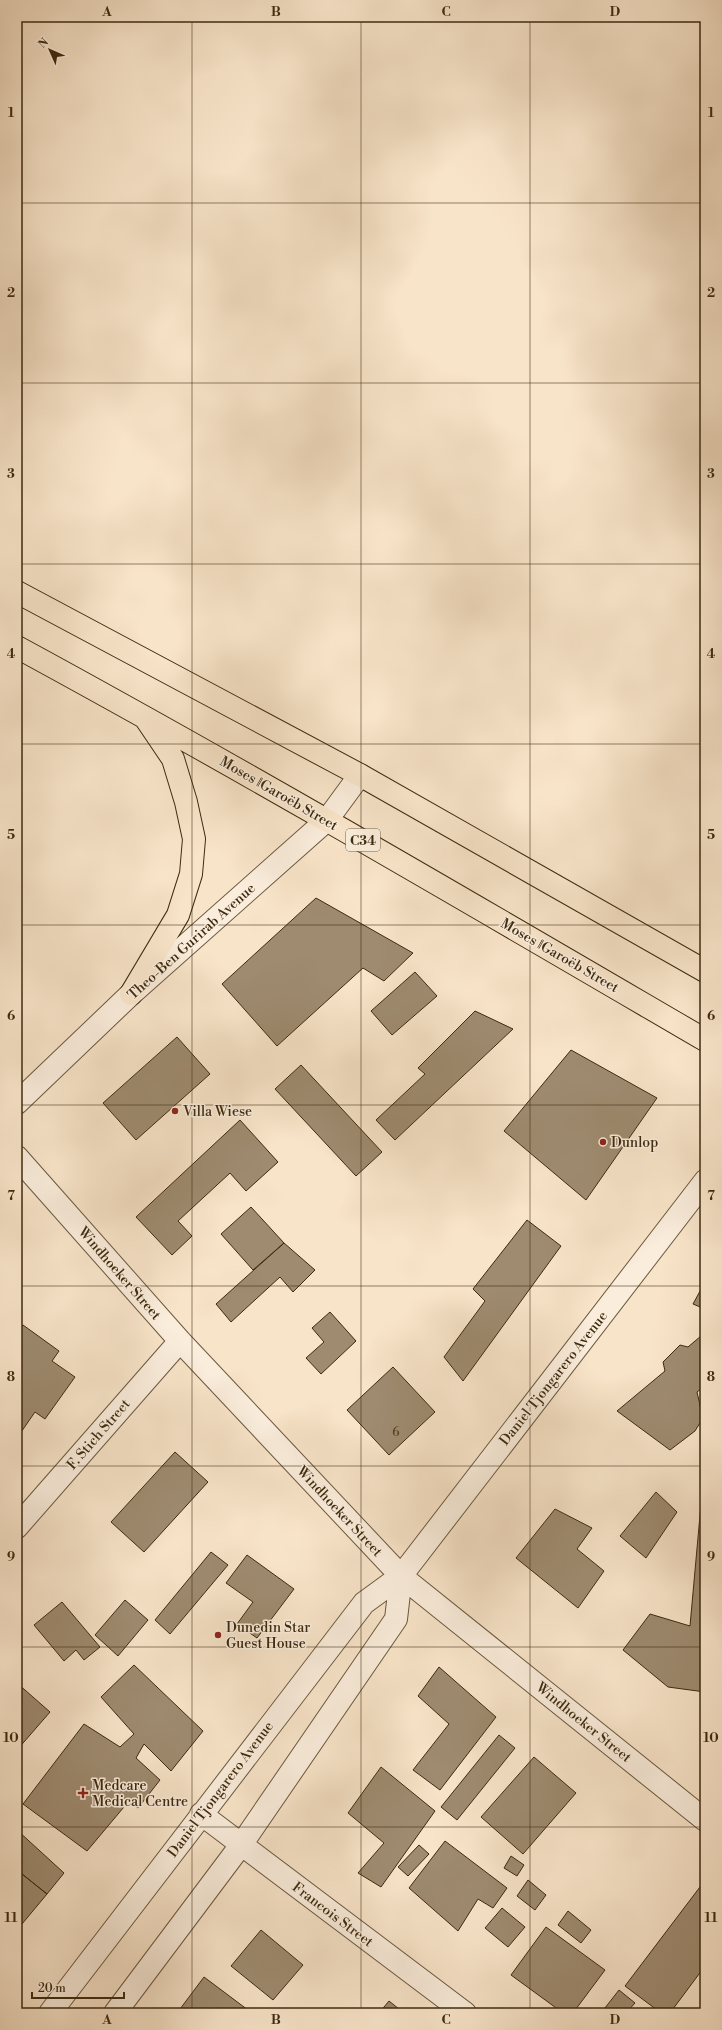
<svg xmlns="http://www.w3.org/2000/svg" width="722" height="2030" font-family="'Libre Bodoni',serif">
	<style>
		.building { fill: #9e8b70; stroke: #3d2a0f }
		.lines { fill: none; stroke-linecap: round; stroke-linejoin: round }
		.minor-casing { stroke: #6c583e; stroke-width: 24 }
		.major-casing { stroke: #3d2a0f; stroke-width: 24 }
		.minor { stroke: #faeddc; stroke-width: 22 }
		.major { stroke: #f8e4c9; stroke-width: 22 }
		.grid { fill: none; stroke: #3d2a0f; stroke-width: 1; stroke-opacity: 0.55 }
		.poi-dot { fill: #8f2418; stroke: #faeddc; stroke-width: 1.5 }
		.labels { text-anchor: middle; stroke-width: 3; stroke-linejoin: round; paint-order: stroke }
		.number-label { font-size: 12px; fill: #554227 }
		.shield { fill: #faeddc; stroke: #76644c; stroke-width: 1 }
		.shield-label { font-size: 13px; font-weight: bold; fill: #3d2a0f }
		.street-label { font-size: 14px; fill: #3d2a0f; stroke: #faeddc }
		.poi-label { font-size: 14px; fill: #3d2a0f; stroke: #faeddc; text-anchor: start }
		.neatline { fill: none; stroke: #3d2a0f; stroke-width: 1.5 }
		.grid-label { font-size: 13px; text-anchor: middle; font-weight: bold; fill: #3d2a0f }
	</style>
	<rect width="100%" height="100%" fill="#f8e4c9"/>
	<filter id="stains"><feTurbulence type="fractalNoise" baseFrequency=".005" numOctaves="4"/><feColorMatrix values="0 0 0 0 .2 0 0 0 0 .09 0 0 0 0 .02 0 0 0 .5 -.17"/></filter>
	<radialGradient id="worn" r=".72"><stop offset=".6" stop-color="#630" stop-opacity="0"/><stop offset="1" stop-color="#630" stop-opacity=".3"/></radialGradient>
	<!-- building -->
	<path class="building" d="M316,898L413,953L384,981L363,968L277,1046L222,984Z
		M415,972L437,996L392,1035L371,1011Z
		M475,1011L513,1029L395,1140L376,1120L425,1074L418,1068Z
		M177,1037L210,1074L136,1140L103,1103Z
		M571,1050L657,1098L586,1200L504,1131Z
		M301,1065L382,1152L356,1176L275,1089Z
		M240,1120L278,1162L246,1191L230,1173L178,1221L192,1236L172,1255L136,1217Z
		M251,1207L284,1243L253,1270L221,1234Z
		M527,1220L561,1246L463,1381L444,1357L485,1301L473,1289Z
		M284,1243L315,1270L293,1292L280,1277L231,1322L216,1304Z
		M705,1282V1309L693,1304Z
		M330,1312L356,1341L321,1374L306,1358L324,1342L312,1328Z
		M23,1325L59,1351L52,1361L75,1377L45,1419L35,1412L17,1438V1334Z
		M701,1336L705,1338V1386L697,1392L703,1418L695,1431L670,1450L617,1411L665,1371L663,1362L680,1345L688,1347Z
		M393,1367L435,1412L389,1455L347,1410Z
		M175,1452L208,1482L144,1552L111,1522Z
		M704,1471H705V1692L668,1687L623,1650L650,1614L690,1626Z
		M656,1492L677,1512L646,1558L620,1536Z
		M555,1509L592,1528L577,1549L604,1571L578,1608L516,1558Z
		M211,1552L228,1565L170,1634L155,1620Z
		M247,1555L294,1589L257,1638L237,1624L253,1602L226,1583Z
		M125,1600L148,1620L118,1656L95,1635Z
		M62,1602L100,1647L84,1660L76,1650L64,1661L34,1625Z
		M134,1665L203,1731L171,1771L144,1744L136,1758L160,1780L138,1808L129,1801L87,1851L23,1804L84,1724L120,1747L134,1734L101,1697Z
		M439,1667L496,1717L440,1790L413,1770L449,1724L418,1696Z
		M17,1683L50,1712L17,1750Z
		M499,1735L515,1748L457,1820L441,1807Z
		M534,1757L576,1793L523,1854L481,1817Z
		M381,1767L435,1811L381,1887L358,1873L384,1843L348,1813Z
		M17,1830L64,1873L47,1894L17,1870Z
		M445,1841L507,1888L493,1908L478,1899L458,1931L409,1888Z
		M419,1845L429,1854L408,1876L398,1867Z
		M511,1856L524,1865L517,1876L504,1868Z
		M17,1870L47,1894L17,1930Z
		M528,1880L546,1895L535,1910L517,1896Z
		M703,1883L705,1884V1966L670,2013H661L625,1986Z
		M502,1908L525,1927L508,1947L485,1928Z
		M568,1911L591,1930L581,1943L558,1925Z
		M546,1927L605,1970L573,2013H563L511,1975Z
		M261,1930L303,1965L273,2000L231,1966Z
		M204,1977L252,2013H177Z
		M619,1990L635,2003L626,2013H601Z
		M389,2001L404,2013H379Z"/>
	<g class="lines">
		<!-- minor casing -->
		<g class="minor-casing">
			<path id="minor" d="M17,1103L131,994L327,820L360,775
				M17,1157L180,1341L401,1576L705,1820
				M17,1527L180,1341
				M201,1814L465,2013
				M50,2013L364,1603L401,1576L705,1181
				M115,2013L241,1845L396,1619L401,1576"/>
		</g>
		<!-- major casing -->
		<g class="major-casing">
			<path id="major" d="M17,592L360,775L705,971
				M17,647C249,773 477,907 705,1040
				M131,994L178,915L191,874L194,839L186,802L173,759L146,719"/>
		</g>
		<!-- minor -->
		<use href="#minor" class="minor"/>
		<!-- major -->
		<use href="#major" class="major"/>
	</g>
	<!-- grid -->
	<path class="grid" d="M192,17V2013M361,17V2013M530,17V2013M17,203H705M17,383H705M17,564H705M17,744H705M17,925H705M17,1105H705M17,1286H705M17,1466H705M17,1647H705M17,1827H705"/>
	<!-- markers -->
	<g class="poi-dot">
		<circle cx="175" cy="1111" r="4"/>
		<circle cx="603" cy="1142" r="4"/>
		<circle cx="218" cy="1635" r="4"/>
		<path d="M81 1787h4v4h4v4h-4v4h-4v-4h-4v-4h4z"/>
	</g>
	<g class="labels">
		<!-- number labels -->
		<g class="number-label">
			<text x="396" y="1436">6</text>
		</g>
		<!-- shield labels -->
		<rect class="shield" x="346" y="829" width="34" height="22" rx="3"/>
		<g class="shield-label">
			<text x="363" y="845">C34</text>
		</g>
		<!-- street labels -->
		<g class="street-label">
			<text transform="translate(279 793) rotate(30)" y="5">Moses ǁGaroëb Street</text>
			<text transform="translate(191 941) rotate(-42)" y="5">Theo-Ben Gurirab Avenue</text>
			<text transform="translate(560 955) rotate(30)" y="5">Moses ǁGaroëb Street</text>
			<text transform="translate(120 1273) rotate(49)" y="5">Windhoeker Street</text>
			<text transform="translate(553 1378) rotate(-52)" y="5">Daniel Tjongarero Avenue</text>
			<text transform="translate(98 1434) rotate(-49)" y="5">F. Stich Street</text>
			<text transform="translate(340 1511) rotate(47)" y="5">Windhoeker Street</text>
			<text transform="translate(584 1722) rotate(39)" y="5">Windhoeker Street</text>
			<text transform="translate(220 1789) rotate(-53)" y="5">Daniel Tjongarero Avenue</text>
			<text transform="translate(333 1914) rotate(37)" y="5">Francois Street</text>
		</g>
		<!-- poi labels -->
		<g class="poi-label">
			<text x="183" y="1116">Villa Wiese</text>
			<text x="611" y="1147">Dunlop</text>
			<text x="226" y="1632">Dunedin Star<tspan x="226" dy="16">Guest House</tspan></text>
			<text x="92" y="1790">Medcare<tspan x="92" dy="16">Medical Centre</tspan></text>
		</g>
	</g>
	<!-- margin -->
	<rect width="722" height="2030" fill="none" stroke="#f8e4c9" stroke-width="44"/>
	<!-- north arrow -->
	<g transform="translate(50 50) rotate(315)" stroke="#faeddc" stroke-width="3" paint-order="stroke">
	<path d="M0-3L7 15L0 10L-7 15Z" fill="#3d2a0f"/>
	<text y="-6" font-size="11" font-weight="bold" text-anchor="middle" fill="#3d2a0f">N</text>
	</g>
	<!-- scale -->
	<path d="M32 1992v6h92v-6" fill="none" stroke="#3d2a0f" stroke-width="2"/>
	<text x="38" y="1992" font-size="12" fill="#3d2a0f" stroke="#faeddc" stroke-width="3" paint-order="stroke">20 m</text>
	<rect x="22" y="22" width="678" height="1986" class="neatline"/>
	<g class="grid-label">
		<text x="107" y="16">A</text>
		<text x="276" y="16">B</text>
		<text x="446" y="16">C</text>
		<text x="615" y="16">D</text>
		<text x="11" y="117">1</text>
		<text x="711" y="117">1</text>
		<text x="11" y="297">2</text>
		<text x="711" y="297">2</text>
		<text x="11" y="478">3</text>
		<text x="711" y="478">3</text>
		<text x="11" y="658">4</text>
		<text x="711" y="658">4</text>
		<text x="11" y="839">5</text>
		<text x="711" y="839">5</text>
		<text x="11" y="1020">6</text>
		<text x="711" y="1020">6</text>
		<text x="11" y="1200">7</text>
		<text x="711" y="1200">7</text>
		<text x="11" y="1381">8</text>
		<text x="711" y="1381">8</text>
		<text x="11" y="1561">9</text>
		<text x="711" y="1561">9</text>
		<text x="11" y="1742">10</text>
		<text x="711" y="1742">10</text>
		<text x="11" y="1922">11</text>
		<text x="711" y="1922">11</text>
		<text x="107" y="2024">A</text>
		<text x="276" y="2024">B</text>
		<text x="446" y="2024">C</text>
		<text x="615" y="2024">D</text>
	</g>
	<rect width="100%" height="100%" filter="url(#stains)"/>
	<rect width="100%" height="100%" fill="url(#worn)"/>
</svg>
